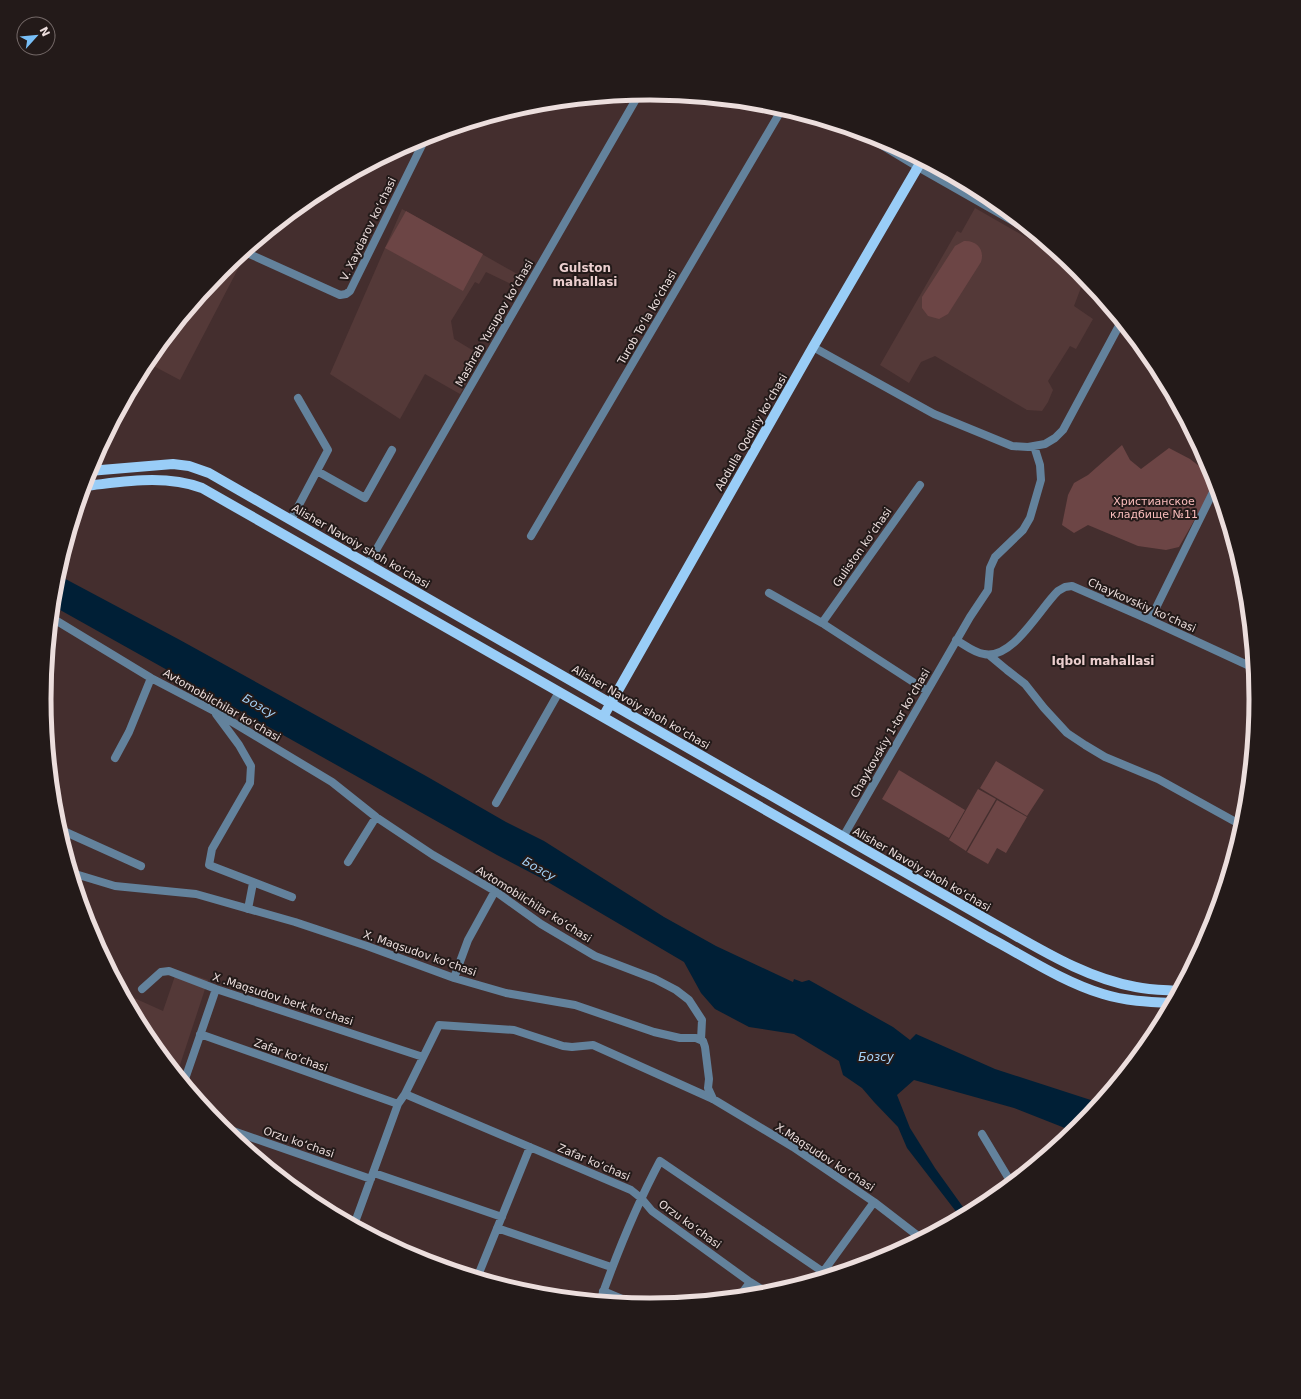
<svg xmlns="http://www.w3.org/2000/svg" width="1301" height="1399" font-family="'DejaVu Sans',sans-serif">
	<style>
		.built { fill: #543938 }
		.green { fill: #6c4545 }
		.water { fill: #001f36 }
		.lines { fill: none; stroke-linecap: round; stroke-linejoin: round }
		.minor { stroke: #63829c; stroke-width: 8 }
		.major { stroke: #99cdf7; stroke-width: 10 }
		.labels { text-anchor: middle; stroke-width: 4; stroke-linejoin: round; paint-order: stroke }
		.street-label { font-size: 11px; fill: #ecdedd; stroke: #231a19 }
		.park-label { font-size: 11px; fill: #fabdbc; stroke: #231a19 }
		.neighbourhood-label { font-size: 12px; font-weight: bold; fill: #ebcece; stroke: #231a19 }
		.water-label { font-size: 12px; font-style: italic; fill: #a4d1f6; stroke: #231a19 }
		.rim { fill: none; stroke: #ecdedd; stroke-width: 5 }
	</style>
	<rect width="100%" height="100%" fill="#442e2e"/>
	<!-- built -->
	<path class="built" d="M975,208L1067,261L1080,271L1085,277L1074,306L1093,319L1076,349L1070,346L1048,381L1053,390L1048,402L1042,411L1027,410L935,356L921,362L909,383L880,365L957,231L961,233Z
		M402,209L519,275L513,285L486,272L479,284L475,282L451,321L454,339L482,356L460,394L425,374L400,419L330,374Z
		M233,261L240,265L180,380L146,362L222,270Z
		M177,970L208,980L177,1074L146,1036L123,993L163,1011Z"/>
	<!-- green -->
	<path class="green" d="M406,211L483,254L463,291L385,248Z
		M964,241C977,240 985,250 981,262L948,314L939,319L928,316L922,308V297L955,246Z
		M1122,445L1130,460L1141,469L1169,448L1190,459L1208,473L1211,491L1179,547L1166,550L1138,546L1088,525L1074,533L1062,525L1068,495L1074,483L1088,475Z
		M996,761L1044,790L1027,816L980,788Z
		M899,770L965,810L949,838L882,799Z
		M978,789L996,799L966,851L949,840Z
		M997,800L1027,817L1006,853L997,848L988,864L967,852Z"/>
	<!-- water -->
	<path class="water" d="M58,575L180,640L426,776L506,822L544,841L664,917L716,946L793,982L794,979L802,982L809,980L893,1027L910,1040L916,1034L995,1069L1100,1103L1075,1132L1014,1108L914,1080L897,1095L910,1128L935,1168L968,1214L961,1218L907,1148L898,1127L874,1102L862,1088L843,1075L839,1061L794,1034L749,1027L715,1009L701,993L684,962L541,878L497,855L53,606L56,581Z"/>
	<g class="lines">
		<!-- minor -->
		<path class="minor" d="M860,132L918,167L1032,232
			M245,252L340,295L346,294L350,291L426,137
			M813,347L934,414L1012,446L1028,447L1045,444L1055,438L1063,430L1121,322
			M317,471L365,498L392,450
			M291,520L328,450L298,398
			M531,536L782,109
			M368,564L639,94
			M769,593L822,623L927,691
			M52,618L151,678L214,711L332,782L376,817L433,855L495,891L541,924L595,956L655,979L676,990L689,1000L702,1020L701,1040
			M1150,620L1216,486
			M822,623L920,485
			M956,640C965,645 974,653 984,654C1013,660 1040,608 1058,591L1065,587L1072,586L1150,620L1254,668
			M989,655L1007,670L1025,684L1044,708L1067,733L1085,745L1105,757L1158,779L1243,826
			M216,714L239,745L251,766L250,783L212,849L209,865L292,897
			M115,758L129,732L151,678
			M496,803L559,692
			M59,829L141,866
			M843,837L970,617L988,590L990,568L995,557L1023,530L1030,518L1041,480L1040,465L1034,446
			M348,862L376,817
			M72,873L115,886L196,894L295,922L367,946L454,978L506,993L575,1005L654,1032L680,1038H696L703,1041L705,1047L709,1079L708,1088L713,1099
			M248,909L253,883
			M454,978L468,940L495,891
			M142,989L161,972L169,971L216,989L423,1057
			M200,1034L398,1104
			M184,1082L216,989
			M405,1094L631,1190L641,1198L652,1211L750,1282L769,1294
			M219,1126L371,1179
			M982,1134L1012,1184
			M374,1173L502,1217
			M354,1225L398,1104L405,1094L439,1025L514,1030L563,1046L572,1047L593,1045L713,1099L793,1147L874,1202L922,1239
			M497,1228L611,1267
			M823,1272L874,1202
			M477,1278L530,1147
			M603,1291L634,1304
			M739,1297L750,1282
			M600,1301C617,1253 636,1206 660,1161L829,1276"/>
		<!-- major -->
		<path class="major" d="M89,471L173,464L189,466L209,473L995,924C1040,949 1085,978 1136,987C1150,990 1165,990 1179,991
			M85,486C123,482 164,474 202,488L988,937C1024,956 1063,982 1103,994C1125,1001 1149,1002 1172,1003
			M603,717L813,347L922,160"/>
	</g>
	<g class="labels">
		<!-- street labels -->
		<g class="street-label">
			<text transform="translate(368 229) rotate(-64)" y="4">V. Xaydarov ko‘chasi</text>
			<text transform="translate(647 317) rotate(-60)" y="4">Turob To‘la ko‘chasi</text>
			<text transform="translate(494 323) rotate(-60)" y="4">Mashrab Yusupov ko‘chasi</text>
			<text transform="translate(751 432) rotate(-60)" y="4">Abdulla Qodiriy ko‘chasi</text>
			<text transform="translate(361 546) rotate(30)" y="4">Alisher Navoiy shoh koʻchasi</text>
			<text transform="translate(862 547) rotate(-55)" y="4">Guliston ko‘chasi</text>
			<text transform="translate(1142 605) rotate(24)" y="4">Chaykovskiy ko‘chasi</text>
			<text transform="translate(222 705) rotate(30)" y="4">Avtomobilchilar ko‘chasi</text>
			<text transform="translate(641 707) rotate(30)" y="4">Alisher Navoiy shoh koʻchasi</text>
			<text transform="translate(890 733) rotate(-60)" y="4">Chaykovskiy 1-tor ko‘chasi</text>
			<text transform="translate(922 869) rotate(30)" y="4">Alisher Navoiy shoh koʻchasi</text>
			<text transform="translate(534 904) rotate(32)" y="4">Avtomobilchilar ko‘chasi</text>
			<text transform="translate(420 953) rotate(19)" y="4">X. Maqsudov ko‘chasi</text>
			<text transform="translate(283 999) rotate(18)" y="4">X .Maqsudov berk ko‘chasi</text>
			<text transform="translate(291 1055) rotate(20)" y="4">Zafar ko‘chasi</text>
			<text transform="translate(299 1142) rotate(19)" y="4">Orzu ko‘chasi</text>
			<text transform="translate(825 1157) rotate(33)" y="4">X.Maqsudov ko‘chasi</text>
			<text transform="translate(594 1162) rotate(23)" y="4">Zafar ko‘chasi</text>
			<text transform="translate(690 1224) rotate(36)" y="4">Orzu ko‘chasi</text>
		</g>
		<!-- park labels -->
		<g class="park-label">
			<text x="1154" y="505">Христианское<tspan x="1154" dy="13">кладбище №11</tspan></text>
		</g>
		<!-- neighbourhood labels -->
		<g class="neighbourhood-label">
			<text x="585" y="272">Gulston<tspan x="585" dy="14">mahallasi</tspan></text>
			<text x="1103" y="665">Iqbol mahallasi</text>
		</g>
		<!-- water labels -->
		<g class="water-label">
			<text transform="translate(259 706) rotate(30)" y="4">Бозсу</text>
			<text transform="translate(539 869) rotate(30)" y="4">Бозсу</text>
			<text x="876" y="1061">Бозсу</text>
		</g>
	</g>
	<!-- crop -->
	<path d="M0 0H1301V1399H0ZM51 699a599 599 0 1 1 1198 0a599 599 0 1 1-1198 0Z" fill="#231a19" fill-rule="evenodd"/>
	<path class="rim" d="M51 699a599 599 0 1 1 1198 0a599 599 0 1 1-1198 0Z"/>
	<!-- north arrow -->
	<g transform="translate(36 36) rotate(63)"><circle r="19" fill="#231a19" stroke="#736867"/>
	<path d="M0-3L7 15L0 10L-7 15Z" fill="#78bff7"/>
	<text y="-6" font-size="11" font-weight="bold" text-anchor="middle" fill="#ecdedd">N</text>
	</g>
</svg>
